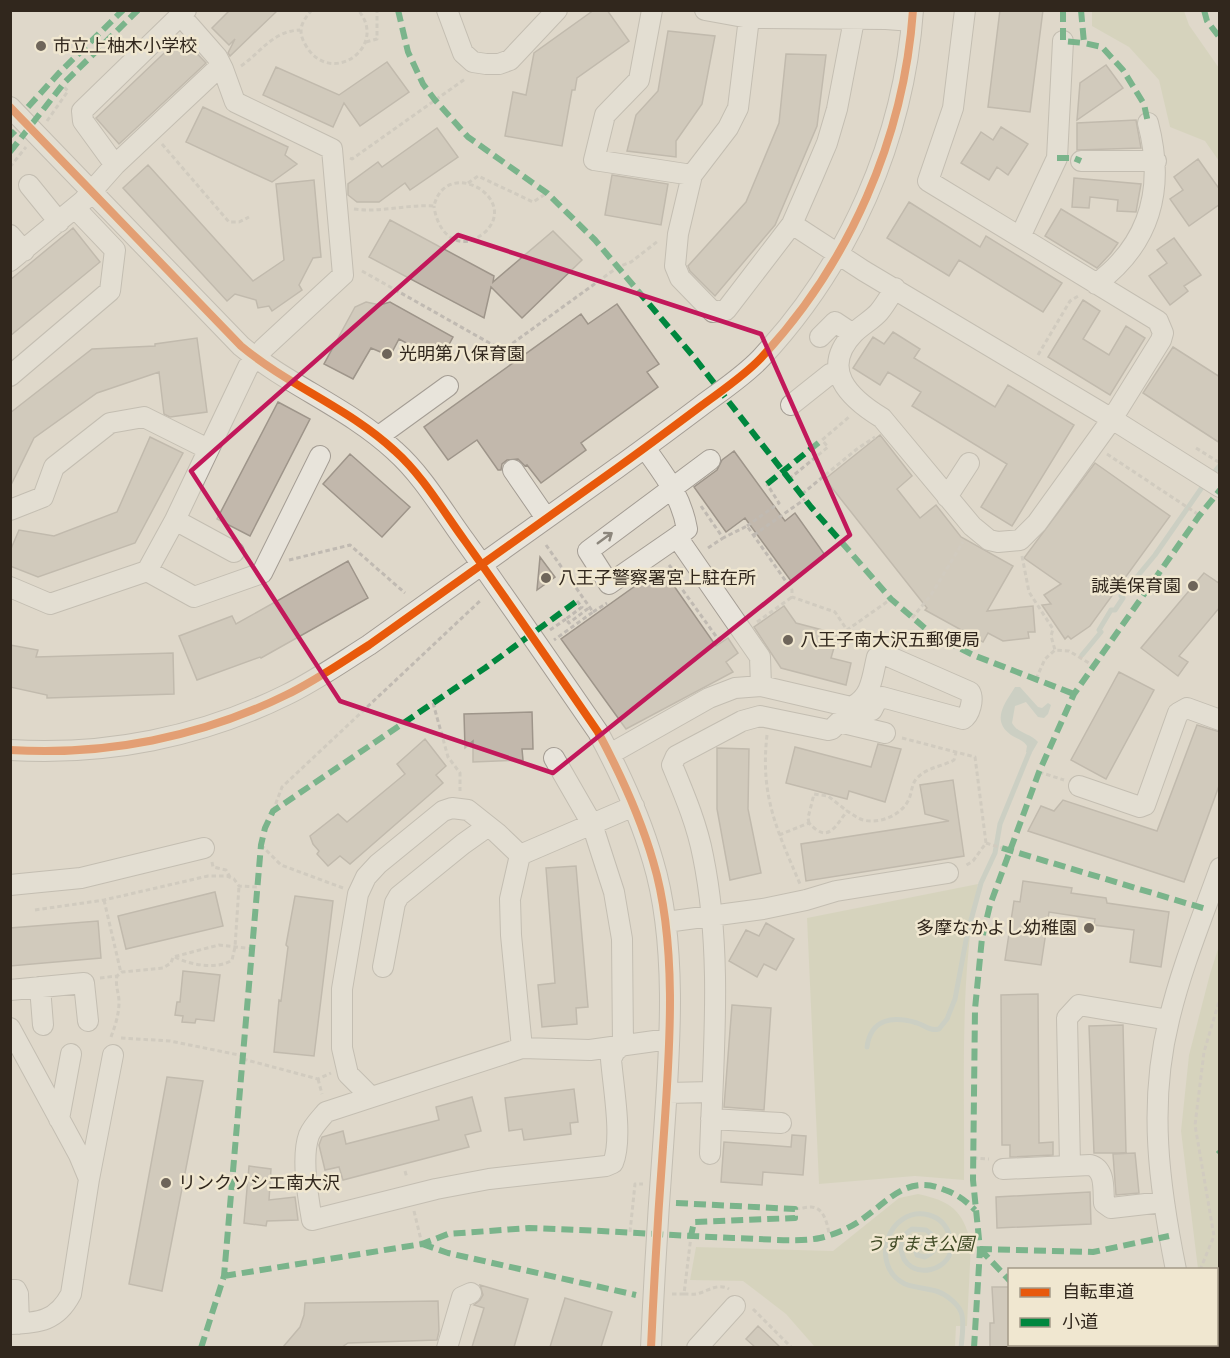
<svg xmlns="http://www.w3.org/2000/svg" width="1230" height="1358" font-family="Georgia,'Noto Sans JP',serif">
	<style>
		.green { fill: #cdcdae }
		.water { fill: #b5c4bb }
		.lines { fill: none; stroke-linecap: round; stroke-linejoin: round }
		.stream { stroke: #b5c4bb; stroke-width: 5 }
		.building { fill: #c2b8ac; stroke: #9e958a; stroke-width: 1.5 }
		.minor-casing { stroke: #a49d94; stroke-width: 22 }
		.path { stroke: #c0bab2; stroke-width: 3; stroke-dasharray: 4.5 3; stroke-linecap: butt }
		.minor { stroke: #e8e4db; stroke-width: 20 }
		.quiet { stroke: #00873e; stroke-width: 6; stroke-dasharray: 12 6; stroke-linecap: butt }
		.cycleway-casing { stroke: #f0e7d0; stroke-width: 11 }
		.cycleway { stroke: #e8590c; stroke-width: 8 }
		.oneway { stroke: #8c867c }
		.marked { fill: none; stroke: #c2185b; stroke-width: 4.5; stroke-linejoin: round }
		.poi-dot { fill: #6e655a; stroke: #f0e7d0; stroke-width: 2 }
		.labels { text-anchor: middle; stroke-width: 5; stroke-linejoin: round; paint-order: stroke }
		.poi-label { font-size: 18px; fill: #31271d; stroke: #f0e7d0; text-anchor: start }
		.park-label { font-size: 18px; font-style: italic; fill: #414b26; stroke: #f0e7d0 }
	</style>
	<rect width="100%" height="100%" fill="#dfd8ca"/>
	<!-- green -->
	<path class="green" d="M1092,11H1184L1189,25L1219,68V161L1205,141L1170,127L1159,80L1129,47L1092,26Z
		M978,884C959,981 965,1082 964,1180L915,1176L819,1184L807,918Z
		M1219,946L1220,1347L1209,1348V1345L1216,1344V1270L1198,1269L1181,1131L1189,1055L1210,974Z
		M918,1194C950,1201 963,1209 971,1244L967,1326H956L955,1347H819L814,1346L786,1314L743,1281L690,1280L696,1247L833,1251L899,1198Z"/>
	<!-- water -->
	<path class="water" d="M1015,687H1020L1038,707L1042,708L1048,703L1051,705L1048,714L1044,718L1038,717L1026,702L1015,706L1012,723C1018,734 1030,733 1038,742L1031,754L1026,752L1027,746C1023,740 1017,739 1011,735C990,720 1006,702 1015,687Z"/>
	<g class="lines">
		<!-- stream -->
		<path class="stream" d="M1211,476L1220,465
			M1082,655L1101,632L1099,630L1111,610H1115L1123,598L1121,596L1155,555L1205,483
			M867,1047C871,1018 893,1016 917,1023C926,1026 930,1031 939,1029L947,1019L955,999L967,935L981,883L995,853L1000,824L1029,753
			M924,1244L920,1242L915,1248L917,1255L925,1257C940,1251 938,1238 926,1230L912,1229C905,1234 900,1239 901,1248C904,1285 961,1272 950,1237C947,1226 940,1218 929,1215C888,1205 868,1266 905,1284C915,1288 926,1288 936,1291C946,1294 960,1305 962,1315C964,1325 962,1338 961,1348"/>
	</g>
	<!-- building -->
	<path class="building" d="M230,10H278L230,56L228,53L235,39L229,45L212,28Z
		M594,10H607L629,41L577,78L575,90H572L562,146L505,136L513,92L526,95L534,53Z
		M1000,10H1043L1030,112L988,107Z
		M668,31L715,36L702,104L676,141V157L627,151L636,115L658,91Z
		M181,37L206,63L119,144L96,118Z
		M786,54L826,55L817,126L775,225L715,296L690,271L688,266L746,202L779,123Z
		M387,62L409,92L360,126L344,103L333,127L263,95L276,67L339,95Z
		M1106,65L1123,88L1077,120L1080,83Z
		M203,107L288,147L285,155L297,164L272,182L186,142Z
		M1136,120L1141,148L1077,150V123Z
		M1001,127L1028,144L1008,175L997,167L989,180L961,163L981,132L993,140Z
		M437,128L458,157L410,190L405,183L379,202H357L348,195V184L378,162L382,167Z
		M1198,159L1220,190V204L1189,226L1170,199L1183,190L1174,177Z
		M148,165L253,281L284,260L276,184L314,180L321,257L313,258L299,285L302,290L272,311L269,306L258,308L256,300L235,294L227,301L123,188Z
		M612,175L668,184L661,225L605,215Z
		M1074,178L1141,184L1136,212L1117,211L1118,200L1090,197L1089,208L1072,207Z
		M909,202L980,247L986,236L1062,283L1043,312L959,260L949,276L887,238Z
		M1061,209L1118,243L1111,253L1097,268L1045,236Z
		M390,220L494,276L493,282L553,231L582,260L522,318L491,287L484,318L369,257Z
		M73,228L100,262L10,336V280Z
		M1174,238L1201,275L1184,286L1188,291L1170,305L1149,276L1167,263L1157,250Z
		M1083,300L1100,311L1083,339L1109,355L1126,326L1145,338L1110,395L1048,357Z
		M366,302L380,305L390,302L453,337L440,361L399,339L390,356L371,348L353,379L324,364L355,307Z
		M617,304L659,364L647,372L658,387L581,443L586,450L541,483L527,465L525,466L518,459L507,460L502,464L501,470H498L477,440L448,460L424,427L581,314L588,324Z
		M893,332L920,349L914,358L995,407L1008,385L1074,425L1012,526L981,507L1007,464L912,406L921,392L888,372L880,385L853,368L873,337L884,344Z
		M197,338L207,412L170,417L164,414L159,372L97,393L34,438L10,487V413L92,349L155,346V344Z
		M1173,347L1220,377V443L1143,393Z
		M278,402L310,419L250,536L217,519Z
		M880,435L912,476L897,489L920,518L936,505L961,537L1013,566L987,611L1033,606L1035,632H1028L1029,638L1003,641L988,633L983,642L925,610L927,608L825,479Z
		M150,437L183,453L135,543L38,577L10,566V551L19,530L54,536L117,512Z
		M734,451L785,521L795,513L825,555L791,581L745,518L726,532L694,487L717,470L722,460Z
		M350,454L410,507L382,537L323,484Z
		M1095,463L1170,516L1090,626L1071,639L1068,636L1065,639L1042,605L1051,604L1044,595L1061,584L1024,558Z
		M540,557L555,577L537,590Z
		M348,561L368,598L261,658L260,657L197,680L179,636L232,616L236,624Z
		M1204,573L1220,584V607L1179,656L1188,662L1178,676L1141,648Z
		M652,574L667,576L716,646L728,638L738,653L726,662L733,672L626,729L561,639Z
		M784,606L796,623L838,634L831,658L851,663L846,685L781,668L754,627Z
		M10,645L38,650L36,657L173,653L174,694L47,698V695L10,687Z
		M1119,672L1154,690L1106,779L1071,760Z
		M532,712L533,749H522L523,760L473,762V741L465,748L464,714Z
		M1197,725L1220,732V783L1184,882L1028,831L1041,806L1054,811L1063,800L1157,831Z
		M425,739L446,766L436,775L443,783L350,864L340,856L328,866L317,854L319,851L313,844L310,836L338,814L347,822L405,774L397,764Z
		M878,744L901,749L885,802L849,791L847,799L786,783L795,747L871,767Z
		M717,748L749,749L748,809L761,873L730,880L717,809Z
		M953,780L964,856L806,881L801,844L949,821L925,814L920,785Z
		M576,866L588,1007L576,1008L577,1024L542,1027L538,985L555,983L546,868Z
		M1023,881L1072,888L1071,893L1106,898L1107,903L1169,912L1161,967L1130,962L1134,930L1094,925L1095,919L1049,912L1041,965L1005,960L1014,901L1020,902Z
		M215,892L223,926L126,949L118,916Z
		M295,896L333,901L314,1056L274,1052L279,1000L281,1001L288,947L286,945Z
		M98,921L101,958L10,966V928Z
		M766,923L794,939L776,970L764,964L757,977L729,961L746,930L759,936Z
		M183,971L220,975L214,1021L196,1019L195,1023L182,1022L183,1016L175,1015L177,1002H180Z
		M1038,994L1039,1143L1053,1142V1155L1010,1157V1145H1002L1001,995Z
		M732,1005L771,1008L764,1110L724,1107Z
		M1123,1025L1126,1153H1094L1089,1026Z
		M167,1077L203,1081L162,1291L129,1284Z
		M574,1089L578,1122L570,1123L571,1134L524,1140L522,1129L509,1131L505,1098Z
		M472,1097L481,1131L465,1135L469,1147L343,1180L339,1167L325,1170L319,1145L322,1137L343,1131L346,1144L439,1120L436,1107Z
		M792,1135L806,1136L803,1175L763,1172L762,1185L721,1182L724,1142L791,1147Z
		M1135,1153L1139,1193L1116,1195L1113,1154Z
		M249,1166L271,1169L269,1200L295,1197L298,1220L267,1221L266,1226L244,1223Z
		M1090,1192L1091,1224L997,1228L996,1197Z
		M480,1285L528,1299L514,1347H472L484,1308L474,1305L480,1300L483,1295Z
		M992,1287H1010V1347H990V1323H994Z
		M565,1298L612,1312L601,1347H550Z
		M438,1301L439,1331L437,1340L348,1343L342,1347H283L300,1327L304,1315L305,1303Z
		M758,1326L780,1347H755L746,1339Z"/>
	<g class="lines">
		<!-- minor casing -->
		<g class="minor-casing">
			<path id="minor" d="M447,10L463,53L473,62L486,64H499L510,60L557,10
				M652,10L639,80L605,115L594,160L692,175
				M705,10L749,18L886,19L912,21
				M749,18L738,108L728,128L692,175L678,234L675,266L680,278L713,312L726,310L792,224L813,176L827,143L837,109L854,20V10
				M188,24L217,57L223,69
				M10,107L241,346C289,386 349,408 395,451C423,476 443,511 465,541C510,604 554,668 598,732C620,773 640,816 653,861C679,947 669,1059 663,1147C658,1214 654,1281 651,1348
				M1081,161H1156
				M115,165L83,121L82,111L186,10
				M29,185L59,222
				M792,224L864,271L1112,419L1220,487
				M10,235L24,251
				M1020,237L1057,158L1063,41
				M10,261L83,201L115,165L214,72L223,69L235,102L332,149L343,275L264,348L248,367L175,520L147,571
				M1096,284C1151,243 1165,188 1148,123
				M895,288C890,296 885,305 879,312C872,320 862,325 854,333C819,369 849,398 882,418L972,526L989,540L998,542L1020,540L1037,523L1112,419L1161,340L1163,333L1158,321L928,181L953,108L965,10
				M820,337L835,322L853,334
				M10,376L110,291L115,250L75,208
				M791,405L830,374L839,372
				M379,436L448,386
				M645,448C664,475 681,495 687,529L677,537L760,657L761,686
				M513,470L546,518
				M947,497L969,463
				M10,510L43,497L54,467L110,423L144,417L208,449
				M175,520L234,552
				M677,537L609,584L588,551L710,460
				M10,587L50,604L147,571L194,597L262,573L320,456
				M10,750C106,756 201,737 286,695C315,681 342,662 369,645C451,586 534,527 617,468C645,448 673,427 701,406C721,391 744,376 761,358C849,264 904,139 913,10
				M610,754L709,698L735,688L761,686L868,711L872,710L878,698L882,697L963,719C970,715 974,699 970,692L881,653L877,657C872,677 872,696 853,706
				M554,758L592,824L614,892L622,939L623,1045L615,1051L611,1059C613,1086 623,1139 613,1163L606,1166L489,1179L436,1189L312,1220C308,1197 301,1157 309,1135C313,1126 320,1119 326,1112L522,1048L590,1050L669,1039
				M1079,786L1140,807L1145,805L1178,713L1187,708L1220,720
				M520,855L634,806
				M10,885L81,878L204,848
				M666,922L763,909L806,900L836,891L948,873
				M383,967L395,903L399,896L463,844L487,827
				M40,987L43,1025
				M10,990L84,983L88,1021
				M10,1028L79,1155L89,1179L71,1294C57,1321 39,1323 10,1324
				M667,1093L712,1092
				M371,1097L348,1074L342,1048V989L358,894L366,877L378,864L443,811L452,808L468,810L497,833L520,855L510,899L511,935L522,1048
				M59,1119L71,1054
				M711,1119L781,1123
				M710,1154C713,1055 723,954 703,856C697,824 684,794 672,765L676,756L742,721L760,716L828,730L832,729L839,722L885,733
				M1070,1165L1067,1018L1079,1005L1169,1020
				M1003,1169L1090,1165C1106,1169 1103,1190 1104,1203L1111,1208L1163,1202
				M89,1179L113,1055
				M1176,1270C1159,1186 1148,1104 1169,1020C1181,969 1202,918 1220,868
				M10,1290H16L18,1294L19,1324
				M1031,1344V1348
				M1192,1344L1193,1348
				M447,1348L462,1297L471,1293
				M697,1348L735,1306"/>
		</g>
		<!-- path -->
		<path class="path" d="M312,10C302,21 297,30 305,44C329,89 390,47 358,10
			M366,42L377,39V10
			M241,66C261,52 273,31 300,30
			M47,121L68,91L62,85
			M162,144L229,222H239L249,217
			M350,158L352,159L465,79
			M10,167L26,147
			M468,183L478,176L533,202L547,193
			M354,209C381,213 407,204 434,206C446,155 522,199 484,233C459,254 437,233 434,206
			M362,271L500,349L506,348L618,267L631,262L658,241
			M1038,355L1070,301L1080,295
			M1196,448L1220,463
			M1107,454L1199,515
			M789,479L828,447L822,440L849,417
			M802,494L857,449L875,437
			M701,506L723,538L747,526L792,590V597L835,612L847,630L891,599
			M747,526L779,503L767,484
			M754,535L805,499
			M546,545L593,612L554,640
			M708,548L723,538
			M1022,556L1029,592L1053,629L1051,636L1055,650L1069,651L1094,666
			M289,560L350,545L405,593
			M669,565L675,572L674,578L718,639L725,635
			M577,601L582,607L566,619L569,623L590,607
			M593,612L607,603
			M912,618L931,595L963,542
			M757,622L792,597
			M550,630L566,619
			M1036,679L1045,659L1055,650
			M433,703L448,757L460,773V791
			M767,735C760,796 777,830 800,884
			M902,738L975,757L986,843L973,861L965,866
			M1039,772L1064,780
			M273,811L282,787L481,600
			M809,823L808,818L814,794L828,796L847,811
			M779,835L809,823C828,844 835,827 847,811C852,814 857,818 863,820C879,824 900,816 908,801C912,794 911,786 916,779C927,767 941,767 954,760L956,752
			M986,843L1002,848
			M261,845L281,865L343,888
			M212,862L213,867L226,870L230,877
			M104,900L121,973
			M35,910L104,900L208,876H227L234,879L239,886L258,887
			M175,957C190,965 218,970 232,960L235,947L239,886
			M100,978L117,976L122,972L163,968L171,963L173,957L219,945L253,949
			M111,1037C115,1026 119,1015 119,1002C119,993 115,986 117,976
			M121,1038L170,1041L244,1056
			M243,1059L318,1079L331,1073
			M318,1079L322,1094
			M973,1158L989,1159
			M405,1171L407,1178
			M795,1209C800,1209 806,1207 811,1207C824,1207 828,1225 829,1235
			M414,1211L422,1244
			M630,1232L635,1184H643
			M1200,1270L1214,1236L1195,1125L1204,1052L1220,998
			M672,1294H684L691,1236
			M684,1294C689,1294 695,1295 700,1293C710,1290 718,1283 729,1289
			M753,1309L792,1348"/>
		<!-- minor -->
		<use href="#minor" class="minor"/>
		<!-- quiet -->
		<path class="quiet" d="M398,10L408,52L423,84L435,100L468,137L547,193L595,240L693,356L811,507L891,599L933,635L973,655L1074,694
			M1063,10V41L1084,43
			M1081,10L1084,43L1102,47L1123,70L1144,104L1148,123
			M1204,10L1207,21L1220,38
			M28,107L59,73L123,10
			M10,136L15,131
			M10,152L64,83L138,10
			M1057,158H1074L1081,161
			M767,484L822,440
			M1002,848L1206,909
			M1218,1154L1220,1152
			M676,1203L795,1209V1218L694,1222L691,1236
			M422,1244L448,1253L636,1295
			M980,1249L1093,1252L1169,1236
			M980,1249L1010,1281
			M224,1276L422,1244L448,1234L529,1228C597,1230 665,1235 733,1238C758,1238 796,1243 820,1238C833,1235 850,1228 861,1220C890,1200 907,1174 945,1190C957,1194 966,1201 975,1210
			M201,1348L224,1276L261,845L265,828L273,811L485,668L577,601
			M974,1348L980,1249L973,1180L975,1009L982,938L990,905L1039,772L1074,694L1199,516L1220,490"/>
		<!-- cycleway casing -->
		<g class="cycleway-casing">
			<path id="cycleway" d="M10,107L241,346C289,386 349,408 395,451C423,476 443,511 465,541C510,604 554,668 598,732C620,773 640,816 653,861C679,947 669,1059 663,1147C658,1214 654,1281 651,1348
				M10,750C106,756 201,737 286,695C315,681 342,662 369,645C451,586 534,527 617,468C645,448 673,427 701,406C721,391 744,376 761,358C849,264 904,139 913,10"/>
		</g>
		<!-- cycleway -->
		<use href="#cycleway" class="cycleway"/>
	</g>
	<!-- one-way arrows -->
	<defs><path id="oneway-shaft" d="M-6 0H5M1.5-3L5.5 0L1.5 3" fill="none" stroke-width="1.6" stroke-linecap="round" stroke-linejoin="round" transform="scale(1.5)"/></defs>
	<use class="oneway" href="#oneway-shaft" transform="translate(605 538) rotate(-36)"/>
	<!-- marked area -->
	<path d="M0 0H1230V1358H0ZM458,235L761,334L850,535L553,773L340,701L191,471Z" fill="#dfd8ca" fill-opacity=".55" fill-rule="evenodd"/>
	<path class="marked" d="M458,235L761,334L850,535L553,773L340,701L191,471Z"/>
	<!-- markers -->
	<g class="poi-dot">
		<circle cx="41" cy="46" r="6"/>
		<circle cx="387" cy="354" r="6"/>
		<circle cx="546" cy="578" r="6"/>
		<circle cx="1193" cy="586" r="6"/>
		<circle cx="788" cy="640" r="6"/>
		<circle cx="1089" cy="928" r="6"/>
		<circle cx="166" cy="1183" r="6"/>
	</g>
	<g class="labels">
		<!-- poi labels -->
		<g class="poi-label">
			<text x="53" y="52">市立上柚木小学校</text>
			<text x="399" y="360">光明第八保育園</text>
			<text x="558" y="584">八王子警察署宮上駐在所</text>
			<text x="1181" y="592" text-anchor="end">誠美保育園</text>
			<text x="800" y="646">八王子南大沢五郵便局</text>
			<text x="1077" y="934" text-anchor="end">多摩なかよし幼稚園</text>
			<text x="178" y="1189">リンクソシエ南大沢</text>
		</g>
		<!-- park labels -->
		<g class="park-label">
			<text x="920" y="1250">うずまき公園</text>
		</g>
	</g>
	<!-- border -->
	<rect width="1230" height="1358" fill="none" stroke="#31271d" stroke-width="24"/>
	<!-- legend -->
	<rect x="1008" y="1268" width="210" height="78" fill="#f0e7d0" stroke="#a49a88" stroke-width="1.5"/>
	<rect x="1020" y="1288" width="30" height="9" fill="#e8590c" stroke="#a49a88" stroke-width="1.5"/>
	<text x="1062" y="1298" font-size="18" fill="#31271d">自転車道</text>
	<rect x="1020" y="1318" width="30" height="9" fill="#00873e" stroke="#a49a88" stroke-width="1.5"/>
	<text x="1062" y="1328" font-size="18" fill="#31271d">小道</text>
</svg>
